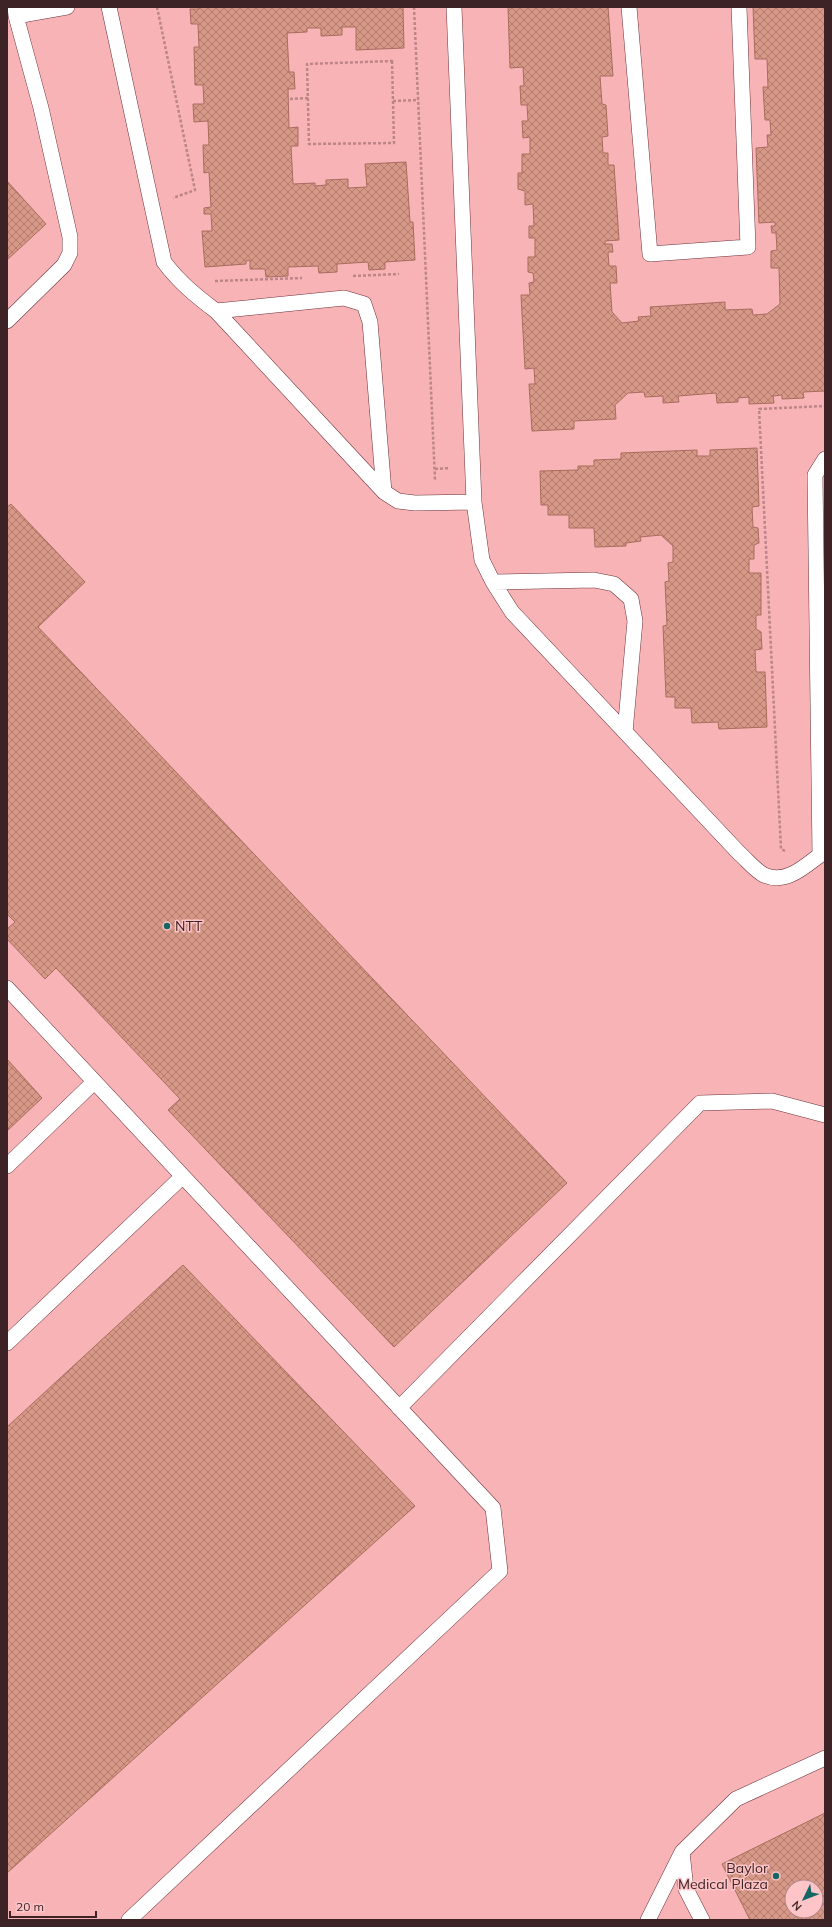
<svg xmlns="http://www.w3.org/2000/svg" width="832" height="1927" font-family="Mulish,sans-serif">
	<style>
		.building { fill: url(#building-cross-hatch); stroke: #a86c5d; fill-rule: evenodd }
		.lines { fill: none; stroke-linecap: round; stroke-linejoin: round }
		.lane-casing { stroke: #6c3339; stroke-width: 16 }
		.path { stroke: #bc8588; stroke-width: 2.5; stroke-dasharray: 3 2; stroke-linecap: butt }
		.lane { stroke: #fff; stroke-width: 15 }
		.poi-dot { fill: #166565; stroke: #fdc5c7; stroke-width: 1.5 }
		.labels { text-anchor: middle; stroke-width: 3; stroke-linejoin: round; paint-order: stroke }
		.poi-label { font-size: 14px; fill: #3d2325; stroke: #fdc5c7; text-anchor: start }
	</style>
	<defs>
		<pattern id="building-cross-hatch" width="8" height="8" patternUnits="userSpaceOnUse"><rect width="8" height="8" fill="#d89887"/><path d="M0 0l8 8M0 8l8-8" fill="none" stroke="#b07c6e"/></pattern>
	</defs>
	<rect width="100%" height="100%" fill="#f8b3b7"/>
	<!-- building -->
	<path class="building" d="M199,7H403L404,48L356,50V27H342V35L321,36V28H307V32L287,33L289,72H294L295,89H288L289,128L298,127V146H291L293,184L315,183V186L326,185V180L348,179V188L367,187L365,164L406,162L410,222H413L415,260L385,262V269L369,270L368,262L337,264V272L319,273L318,266L288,267V276L266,277L265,269H250V260L246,261V264L205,267L202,231H212L211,214H204V208L211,207L209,172L204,173L203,145H209L208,121L194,122L193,104H204L203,85H195L194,47H199L198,24H191L190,9H199Z
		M508,7H608L613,76H600L602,104L606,105L608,136L602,137L603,153H608V165H614L619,240L605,241V244H612L613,252H608L609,266H616L617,283H610L612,312L622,323L639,321L638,317L651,316L650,307L725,302V310L752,309L753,315L767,314L780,304L779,268H771V251L777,250L776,233H772L771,226H775V222L759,223L756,148L768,147L767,135H771L770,120H765L763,87H768L767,59H755L753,7H825V391L803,392L804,398L782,399V395L773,396L774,403L749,404V397L738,398V402L717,403L716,393L678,396L679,402L663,403V396L645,397L644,392L628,393L615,405L616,419L574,421V429L532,431L529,384H535L534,368L525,369L521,295H530L529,283L534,282L533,273L528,272V257H535V238H529V226H534L533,204L525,205V191L518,189V173H522V154H530V137L523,138L522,121H528L527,105H521L520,86H524L523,67L510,68Z
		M7,181L46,224L7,260Z
		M757,448L759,506L752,507L753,527L758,528L759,543L754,545V559H749V573H761V615H756V629L761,632L762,649L755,650L756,672H765L767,727L719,729L718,722L692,723L691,708H675V697H666L663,626L667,625L665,582L669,581L668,563L673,562V546L661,535L640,537L641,541L626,543V546L595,547L594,528H569V515H548V505H541L540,471L578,470V466H594V460L621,459V453L697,450V456H710V450Z
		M11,504L85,582L38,627L567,1183L394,1347L168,1110L180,1099L56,968L45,979L7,939V929L15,922L7,914V507Z
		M7,1059L42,1098L7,1131Z
		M183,1265L415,1506L7,1873V1427Z
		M825,1813V1920H750L722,1864ZM792,1887H816V1911H792Z"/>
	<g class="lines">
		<!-- lane casing -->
		<g class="lane-casing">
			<path id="lane" d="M109,7L164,262C179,282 196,296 216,311L344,298L364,304L370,322L384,492L398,501L415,503L474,502L454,7
				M629,7L650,254L748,247L739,7
				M16,16L67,7
				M216,311L384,492
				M7,321L64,265L70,253V237L41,108L16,16L15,7
				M474,502L482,560L493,582L512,612L740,854C747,860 756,871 764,875C785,885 804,867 820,855L815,475L825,459
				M493,582L594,580L614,584L631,599L635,621L625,732
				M7,988L493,1508L500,1571L129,1920
				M7,1166L94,1082
				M7,1343L182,1177
				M399,1408L700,1103L772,1101L825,1115
				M648,1920L682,1852
				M702,1920L686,1889L682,1852L736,1799L825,1758"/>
		</g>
		<!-- path -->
		<path class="path" d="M157,7L195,190L173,198
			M414,7L435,480
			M392,61L394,143L309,144L307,64Z
			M290,99L308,98
			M393,101L418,100
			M353,276L399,274
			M215,281L302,278
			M435,469L450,468
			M785,851L781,849L759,409L825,406"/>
		<!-- lane -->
		<use href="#lane" class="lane"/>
	</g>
	<!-- markers -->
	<g class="poi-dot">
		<circle cx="167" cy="926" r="4"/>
		<circle cx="776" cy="1876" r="4"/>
	</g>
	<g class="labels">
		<!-- poi labels -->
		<g class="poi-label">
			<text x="175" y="931">NTT</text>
			<text x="768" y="1873" text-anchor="end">Baylor<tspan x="768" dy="16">Medical Plaza</tspan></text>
		</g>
	</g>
	<!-- border -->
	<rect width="832" height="1927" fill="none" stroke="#3d2325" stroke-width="16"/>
	<!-- north arrow -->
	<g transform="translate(804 1899) rotate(227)"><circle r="19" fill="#fdc5c7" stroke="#b08486"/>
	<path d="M0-3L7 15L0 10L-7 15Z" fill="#166565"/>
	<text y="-6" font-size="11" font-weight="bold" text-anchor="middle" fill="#3d2325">N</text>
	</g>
	<!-- scale -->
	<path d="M10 1911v6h86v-6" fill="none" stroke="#3d2325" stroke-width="2"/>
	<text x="16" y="1911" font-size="12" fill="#3d2325" stroke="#fdc5c7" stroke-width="3" paint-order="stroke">20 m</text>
</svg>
